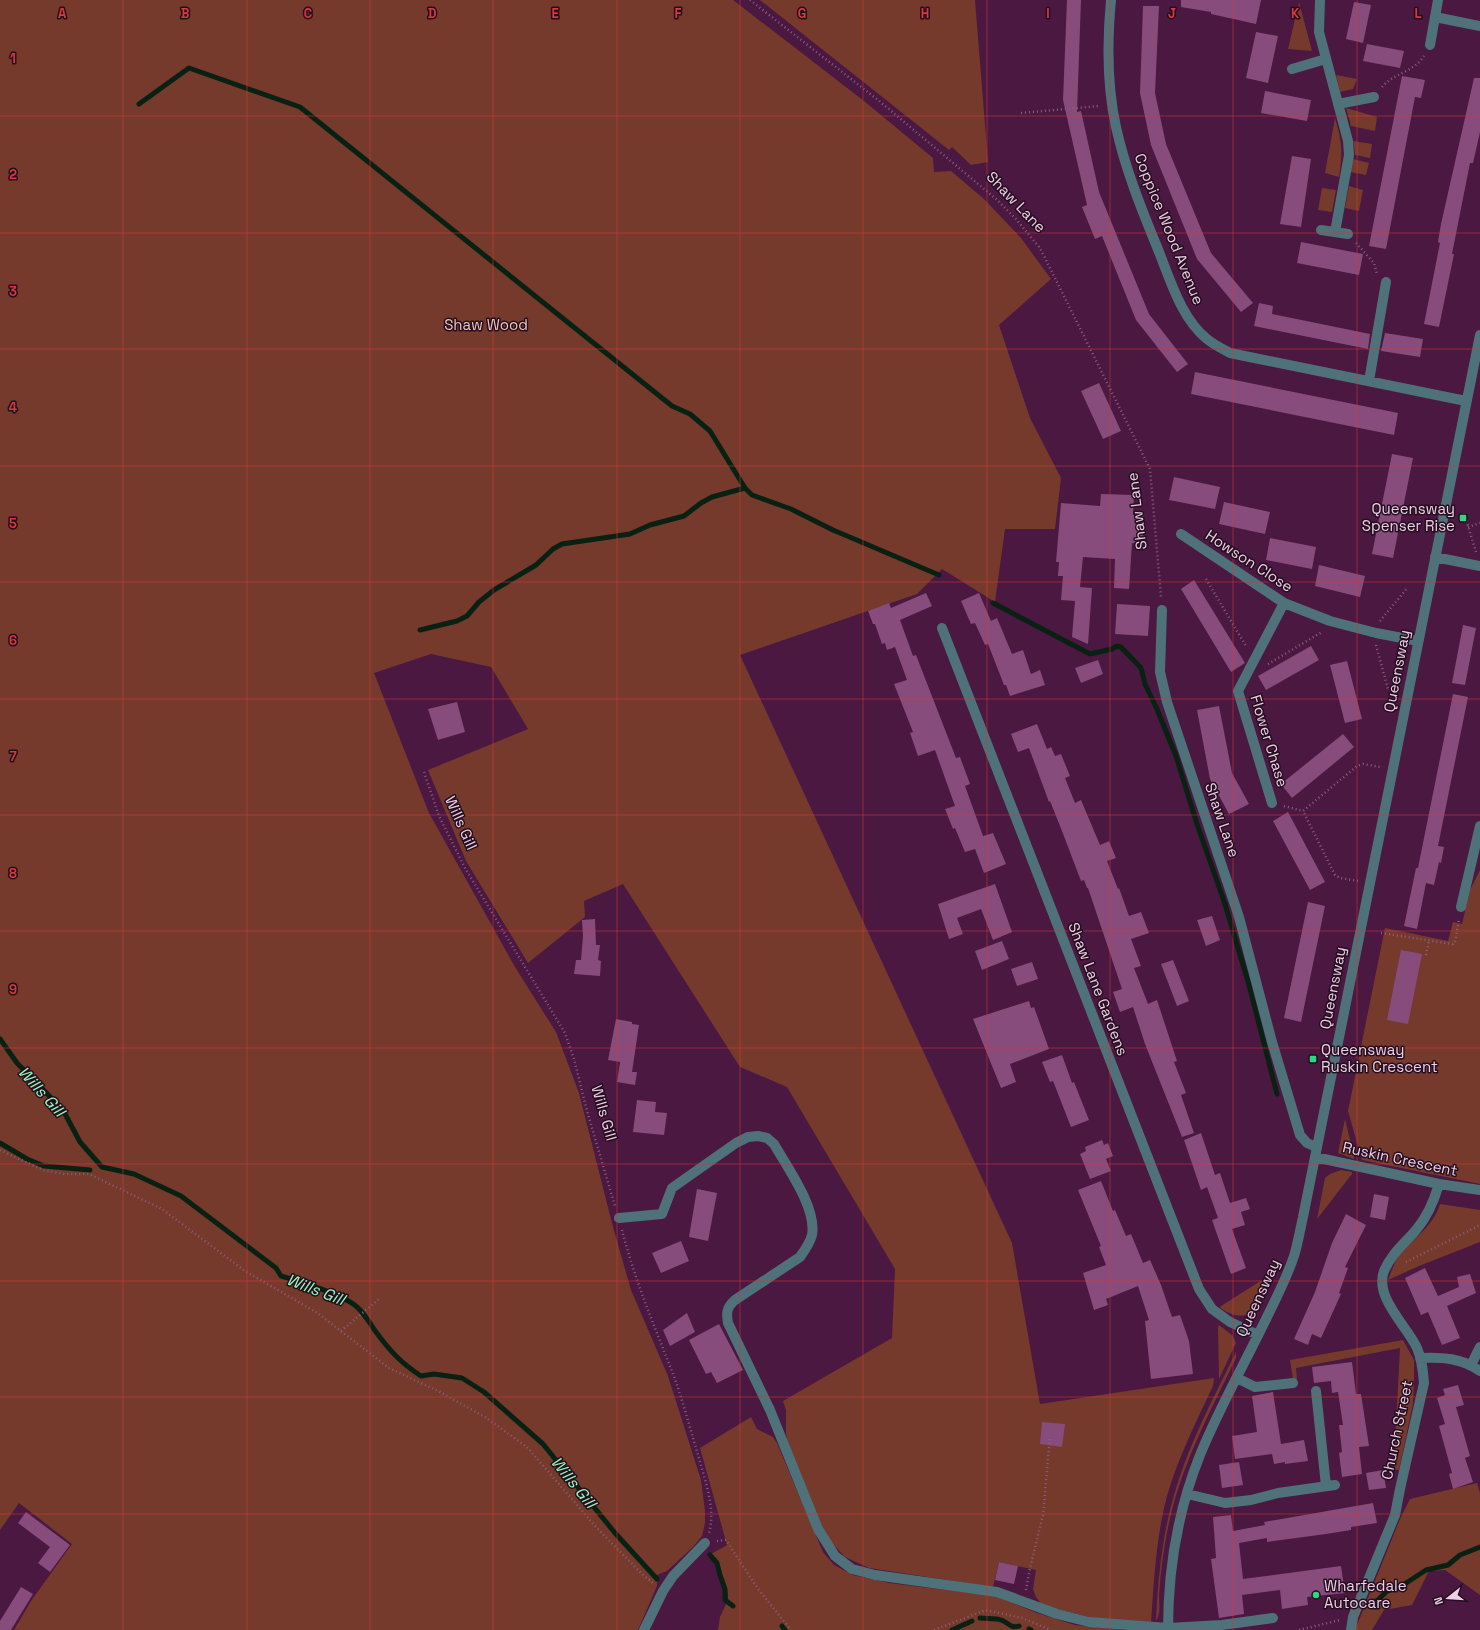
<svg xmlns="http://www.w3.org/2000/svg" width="1480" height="1630" font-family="'Space Grotesk',sans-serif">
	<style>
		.green { fill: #753a2b }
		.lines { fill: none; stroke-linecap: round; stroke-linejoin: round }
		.stream { stroke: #092113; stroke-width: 5 }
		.building { fill: #874c7b }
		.path { stroke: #895f81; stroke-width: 2.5; stroke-dasharray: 1 3; stroke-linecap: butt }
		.minor { stroke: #4f717a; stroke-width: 10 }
		.grid { fill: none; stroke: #d8393b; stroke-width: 1; stroke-opacity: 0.55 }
		.poi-dot { fill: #2dd884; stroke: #240e1f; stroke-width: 1.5 }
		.labels { text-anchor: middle; stroke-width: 3; stroke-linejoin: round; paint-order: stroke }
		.street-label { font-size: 15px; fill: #eecfe6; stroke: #240e1f }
		.park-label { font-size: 15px; fill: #f1c5b9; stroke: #240e1f }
		.poi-label { font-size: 15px; fill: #eecfe6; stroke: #240e1f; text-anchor: start }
		.water-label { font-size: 16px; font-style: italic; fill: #94fcbc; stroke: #240e1f }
		.grid-label { font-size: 13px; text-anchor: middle; font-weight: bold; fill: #d8393b; stroke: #240e1f; stroke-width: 3; stroke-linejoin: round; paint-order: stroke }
	</style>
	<rect width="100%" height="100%" fill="#4a1841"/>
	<!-- green -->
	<path class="green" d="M0,0H733L864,101L933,158L934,172L951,171L984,199L1021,238L1051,279L999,325L1030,418L1061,478L1055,529H1005L995,602L942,569L917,594L740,655L1012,1243L1040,1404L1214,1378L1213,1386C1196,1422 1178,1458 1167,1496C1156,1537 1154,1581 1151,1623L1098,1619L1043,1606L1036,1597L1033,1589L1036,1570L999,1562L993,1587L869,1568L845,1557L830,1541L817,1519L789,1447L786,1434V1410L783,1401L892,1338L895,1269L787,1087L740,1067L623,884L584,901L585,917L528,963L466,861L428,770L528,729L491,667L431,654L374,673L429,813L515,967L556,1032L579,1093L613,1227L631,1290L668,1376L701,1480L705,1511V1523L702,1536L693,1547L667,1571L657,1575V1586L638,1630H14L31,1601L72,1544L19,1503L0,1530Z
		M760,0H975L988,162L971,165L952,147L949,150Z
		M1299,2L1312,51L1288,49Z
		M1336,75L1357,79L1353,89L1340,92Z
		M1346,108L1377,117L1375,131L1351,126Z
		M1335,118C1342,142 1343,152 1339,177L1325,173Z
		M1353,141L1372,144L1370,158L1355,155Z
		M1353,159L1369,163L1366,175L1350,172Z
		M1349,186L1363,190L1359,211L1345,208Z
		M1322,188L1336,190L1332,212L1318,210Z
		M1480,870V1184L1362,1160L1348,1111L1385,928L1448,941L1453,922L1462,924L1470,890Z
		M1345,1119L1354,1157V1159L1338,1153Z
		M1341,1170L1352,1172V1174L1317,1219L1325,1178L1330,1174Z
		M1440,1204L1480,1210V1242L1419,1266L1388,1280C1391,1272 1394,1264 1398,1257C1413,1237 1432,1229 1440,1204Z
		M1270,1275C1260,1300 1254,1330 1220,1308L1221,1306Z
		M1219,1325L1232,1335L1236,1343L1219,1379L1218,1328Z
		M1403,1340L1414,1360V1378L1413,1404L1399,1470H1395L1394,1464L1400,1348L1296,1368L1297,1379H1293L1290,1360Z
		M1236,1352V1358C1212,1408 1186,1456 1172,1510C1165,1537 1161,1567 1159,1595C1159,1603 1161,1614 1156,1621C1158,1579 1162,1536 1174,1495C1188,1445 1213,1399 1236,1352Z
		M751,1417L757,1429L773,1437L777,1443L823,1552L834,1565L853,1575L889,1583L995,1596L1037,1613L1075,1625L1124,1630H718L720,1617L728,1600V1593L718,1561L711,1554L727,1545L700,1448Z
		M1477,1483L1480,1493V1595L1445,1570L1429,1571L1412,1605L1384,1610L1372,1630H1355L1400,1519L1410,1499Z"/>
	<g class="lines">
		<!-- stream -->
		<path class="stream" d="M139,104L189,68L300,107L672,406L690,414L710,431L745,488
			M993,603L1090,654L1112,649L1117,646L1121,647L1141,668L1145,684L1157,709L1176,756L1197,824L1225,904L1249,985L1277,1094
			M420,630L457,621L467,616L479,602L494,590L536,565L553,549L562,544L630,534L650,525L684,516L701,503L712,497L745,488L752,495L791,509L833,530L939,575
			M0,1039L17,1063L63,1110L80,1142L102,1167L134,1174L181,1196L276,1268L281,1276C299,1281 344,1295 357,1307C365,1314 370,1324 376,1332C390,1351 401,1363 421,1376L434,1374L462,1378L484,1392L543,1444L615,1533L657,1579
			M0,1143L27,1159L44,1166L90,1170
			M710,1555L717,1563L720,1575L725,1589V1600L733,1606
			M1373,1602L1378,1600L1387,1591L1400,1587L1426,1570L1448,1565L1460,1555L1480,1547
			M980,1618C986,1619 995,1618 1001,1620C1008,1622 1011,1629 1019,1626
			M782,1626L785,1630
			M1029,1629L1031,1630
			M952,1630L972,1621"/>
	</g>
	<!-- building -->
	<path class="building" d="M1067,0H1081L1077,112L1081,111L1099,192L1149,314L1188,364L1177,372L1136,320L1102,236L1095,239L1082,207L1087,205L1063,100Z
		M1181,0H1261L1256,24L1211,14V12L1181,7Z
		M1354,2L1371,5L1363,43L1346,39Z
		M1143,6H1159L1155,93L1166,144L1211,253L1253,303L1241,312L1197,259L1151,145L1140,93Z
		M1256,32L1278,36L1268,83L1246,78Z
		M1367,44L1404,51L1400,68L1363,61Z
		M1402,76L1425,80L1421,98L1415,97L1386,249L1369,246Z
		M1474,78H1480V132L1473,163H1470L1452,254H1454L1439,327L1424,324L1440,243L1438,242L1441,224Z
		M1265,91L1311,100L1307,121L1261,113Z
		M1292,156L1311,159L1301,227L1280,224Z
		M1301,242L1363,254L1359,275L1297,263Z
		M1259,303L1273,306L1272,314L1370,334L1368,349L1254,326Z
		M1385,333L1423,339L1420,357L1381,351Z
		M1195,372L1398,413L1394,435L1191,394Z
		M1099,383L1121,431L1103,439L1081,391Z
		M1392,454L1413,458L1393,558L1372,554Z
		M1174,477L1220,487L1215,509L1169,500Z
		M1101,494L1134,495L1133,515H1144L1142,544L1132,543L1129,589L1114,588L1115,559L1083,557L1080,587L1092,588L1088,644L1072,637L1075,601L1061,600L1063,576H1058L1059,562H1056L1061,503L1100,506Z
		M1224,502L1270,512L1265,534L1219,524Z
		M1270,538L1316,547L1312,569L1266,560Z
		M1319,565L1365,576L1360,597L1315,586Z
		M1194,580L1245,663L1231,672L1181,589Z
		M926,593L932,606L900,620L913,656L916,655L956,758L960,757L970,784L965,786L983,836L993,833L1006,864L984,873L975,849L965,852L955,828L953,829L945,809L955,806L935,750L918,756L910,733L913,732L894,684L907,680L895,647L887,650L885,643L882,644L875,624H873L868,611L889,603L891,608Z
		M979,593L991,621L997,618L1012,654L1023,650L1031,674L1040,670L1045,685L1010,696L1006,685H1004L988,644L985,645L975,623L971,624L961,601Z
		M1117,604L1150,606L1148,636L1115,634Z
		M1463,625L1476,628L1465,685L1452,683Z
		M1311,646L1319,660L1266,690L1258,676Z
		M1098,660L1103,674L1081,683L1075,668Z
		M1347,661L1362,719L1345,723L1330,665Z
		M1453,694L1468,697L1438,846L1444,847L1441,863L1439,862L1434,885L1426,883L1417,929L1404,926L1416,868H1418Z
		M457,702L465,732L438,740L428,709Z
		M1219,706L1232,773L1249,804L1229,814L1210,779L1197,710Z
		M1037,724L1047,749L1051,747L1055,756L1061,754L1070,776L1065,778L1075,803L1081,800L1100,845L1109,841L1116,858L1107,861L1118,889L1119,888L1129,916L1141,912L1149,933L1131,939L1141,966L1134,968L1148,1004L1157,1000L1177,1061L1174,1062L1186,1093L1181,1095L1194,1133L1182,1137L1145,1044L1133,1007L1120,1012L1113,992L1122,989L1088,888H1087L1084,880L1081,881L1062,831L1050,801L1049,802L1029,748L1018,752L1011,734Z
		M1343,734L1354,747L1292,798L1281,784Z
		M1288,812L1325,882L1310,890L1273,821Z
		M995,884L1012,932L993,940L981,909L957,918L963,934L949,939L938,904Z
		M1308,902L1325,906L1301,1022L1284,1018Z
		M1212,916L1220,940L1206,946L1197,920Z
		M595,919L596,945H600L598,960L601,961L600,976L574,974L576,960H581L583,936L582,920Z
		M1002,941L1009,959L982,970L975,951Z
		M1401,950L1422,954L1408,1024L1387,1020Z
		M1173,960L1189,1001L1177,1006L1161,964Z
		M1032,962L1038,979L1017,986L1011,969Z
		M1029,1001L1031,1008L1034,1007L1049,1049L1010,1064L1016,1082L1001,1088L973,1019Z
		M616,1019L632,1022V1024L639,1025L632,1072H637L635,1085L617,1082L620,1062L608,1060Z
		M1062,1055L1072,1083L1074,1082L1089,1120L1071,1127L1053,1081L1050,1082L1042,1062Z
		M637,1100L656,1102L655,1112L667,1113L664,1135L633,1132Z
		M1201,1133L1215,1175L1220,1173L1230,1203L1246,1198L1250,1209L1241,1212L1245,1225L1232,1229L1246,1268L1231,1274L1212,1220L1218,1218L1207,1187L1201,1190L1184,1140Z
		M1102,1140L1104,1145L1108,1143L1113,1156L1106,1159L1111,1171L1090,1179L1080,1154L1086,1151L1085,1147Z
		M1101,1181L1113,1211L1115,1210L1126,1236L1131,1234L1143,1263L1150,1260L1161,1285L1172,1317L1180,1315L1189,1341L1193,1374L1151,1379L1145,1321L1149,1320L1138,1286L1106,1299L1108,1305L1094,1310L1083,1273L1106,1265L1099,1247L1101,1246L1078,1190Z
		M697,1189L717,1193L708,1241L689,1237Z
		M1374,1194L1389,1197L1385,1220L1370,1217Z
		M1346,1214L1366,1225L1345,1267L1348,1268L1339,1293L1341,1294L1321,1338L1312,1334L1308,1345L1294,1339L1315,1292L1332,1243Z
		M681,1241L689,1261L661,1273L652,1253Z
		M1425,1268L1438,1296L1459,1287L1457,1277L1470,1274L1476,1293L1447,1306L1460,1338L1442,1345L1428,1312L1421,1315L1405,1278Z
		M687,1313L695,1332L670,1346L663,1330Z
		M719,1324L743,1370L717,1383L711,1372L706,1374L689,1340Z
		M1352,1362L1356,1394H1361L1369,1446L1359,1447L1362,1474L1342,1477L1339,1453L1342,1452L1339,1425H1343L1338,1392L1332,1393L1331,1381L1314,1383L1312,1367Z
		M1458,1385L1464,1405L1456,1407L1470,1456L1465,1458L1473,1482L1453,1489L1449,1474L1452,1473L1439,1426L1445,1424L1437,1398L1445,1395L1443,1389Z
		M1273,1392L1281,1444L1304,1440L1308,1461L1285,1464V1462L1274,1464L1272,1454L1235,1459L1232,1436L1257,1432L1252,1396Z
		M1042,1422L1065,1424L1062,1447L1040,1444Z
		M1239,1462L1243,1485L1222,1488L1219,1465Z
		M1383,1470L1386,1488L1369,1490L1366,1473Z
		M1373,1503L1377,1523L1351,1527V1530L1326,1534L1267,1542V1538L1239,1543L1243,1579L1341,1566L1345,1593L1307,1597L1308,1605L1282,1609L1280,1590L1242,1595L1244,1614L1219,1618L1211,1559L1216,1558L1213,1517L1231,1515L1233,1531L1265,1525L1264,1522Z
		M26,1512L70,1545L50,1572L38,1563L50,1547L18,1523Z
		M999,1562L1018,1566L1014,1584L995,1580Z
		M21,1587L33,1594L11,1630H0V1621Z"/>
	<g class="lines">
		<!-- path -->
		<path class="path" d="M750,0L878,100L996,199L1015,218L1040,248L1150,469L1161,597
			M1382,87C1394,73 1414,72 1424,56
			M1021,113L1099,106
			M1356,243L1374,263L1377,274
			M1464,513L1476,552
			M1468,527L1480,523
			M1206,579L1246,646
			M1380,621L1408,587
			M1376,645L1388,689
			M1268,664L1322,632
			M424,772L439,816L465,868L565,1033L574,1059L587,1111L615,1206
			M1284,806L1303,811
			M1358,881L1340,878L1335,875L1303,811L1357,766L1363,764L1380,767
			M1381,933L1453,944L1455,942L1459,919
			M1426,955L1429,940
			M0,1150L43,1170L65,1174H89L162,1209L245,1271L316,1312L389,1368L440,1392L485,1417L527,1447L596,1527L642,1574L653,1583
			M622,1230C635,1281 656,1330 675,1379C684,1405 691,1432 699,1458C705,1481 716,1509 709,1533
			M1406,1262L1480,1225
			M341,1331L379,1299
			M717,1541L726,1540L758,1589L791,1630
			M1026,1590L1030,1568L1043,1515L1050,1436
			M934,1630L986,1610L1022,1618L1051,1630
			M1299,1630L1340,1620"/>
		<!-- minor -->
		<path class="minor" d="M1111,0C1107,42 1107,86 1116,127C1125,168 1141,208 1157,247C1169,276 1181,319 1207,339C1214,345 1223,349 1230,353L1466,401
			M1320,0L1319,32L1348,141L1349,155L1335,232
			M1435,17L1480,26
			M1430,45L1438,0
			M1292,69L1326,59
			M1338,104L1374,97
			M1321,230L1348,234
			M1369,381L1386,282
			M1181,534L1284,603L1330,621L1376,633L1418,641
			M1435,557L1480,566
			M1162,610L1160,672L1167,702L1239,917L1272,1042L1300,1135L1307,1143L1316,1147
			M942,628L1199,1289L1212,1309L1230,1322L1258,1335
			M1272,803L1238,691L1284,603
			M1461,907L1480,826
			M1315,1157L1439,1184L1480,1190
			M619,1218L662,1214L672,1188L736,1143L748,1137L758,1136L767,1138L774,1144C787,1167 817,1208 812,1235C810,1243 805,1250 800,1257L735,1300C727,1307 726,1312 728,1323L770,1410L818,1529L835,1556L852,1569L875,1575L997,1592L1057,1614L1089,1622L1168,1628L1222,1625L1273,1618
			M1420,1358C1442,1357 1462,1358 1480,1371
			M1471,1365L1480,1347
			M1237,1378L1255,1387L1293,1383
			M1316,1391L1326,1486
			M1187,1494L1225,1503L1251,1500L1278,1493L1335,1485
			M644,1630L663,1591L673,1576L705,1543
			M1168,1630C1168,1571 1178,1510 1200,1455C1219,1408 1245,1363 1267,1317C1277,1297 1287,1277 1294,1256C1298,1243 1300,1230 1303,1217L1480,335
			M1351,1630L1353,1617L1395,1515L1400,1489L1424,1383C1423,1371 1422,1359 1417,1348C1407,1326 1374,1297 1384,1271C1391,1254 1405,1243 1416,1230C1428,1216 1434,1201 1439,1184"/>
	</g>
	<!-- grid -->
	<path class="grid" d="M123,0V1630M247,0V1630M370,0V1630M493,0V1630M617,0V1630M740,0V1630M863,0V1630M987,0V1630M1110,0V1630M1233,0V1630M1357,0V1630M0,116H1480M0,233H1480M0,349H1480M0,466H1480M0,582H1480M0,699H1480M0,815H1480M0,931H1480M0,1048H1480M0,1164H1480M0,1281H1480M0,1397H1480M0,1514H1480"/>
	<!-- markers -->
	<g class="poi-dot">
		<rect x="1459" y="514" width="8" height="8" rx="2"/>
		<rect x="1309" y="1055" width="8" height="8" rx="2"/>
		<circle cx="1316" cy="1595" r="4"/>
	</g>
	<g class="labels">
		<!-- street labels -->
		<g class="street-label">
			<text transform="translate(1016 202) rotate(46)" y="5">Shaw Lane</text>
			<text transform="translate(1169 229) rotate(68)" y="5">Coppice Wood Avenue</text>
			<text transform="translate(1137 511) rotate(-97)" y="5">Shaw Lane</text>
			<text transform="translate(1249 561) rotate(33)" y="5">Howson Close</text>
			<text transform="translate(1397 671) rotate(-79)" y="5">Queensway</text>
			<text transform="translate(1269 741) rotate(73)" y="5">Flower Chase</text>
			<text transform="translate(1222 820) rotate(71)" y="5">Shaw Lane</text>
			<text transform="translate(461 823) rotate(66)" y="5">Wills Gill</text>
			<text transform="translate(1333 988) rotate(-79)" y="5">Queensway</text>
			<text transform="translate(1098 989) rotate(69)" y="5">Shaw Lane Gardens</text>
			<text transform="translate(604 1113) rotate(74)" y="5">Wills Gill</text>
			<text transform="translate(1400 1159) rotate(12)" y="5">Ruskin Crescent</text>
			<text transform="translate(1258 1298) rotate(-65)" y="5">Queensway</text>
			<text transform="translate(1397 1430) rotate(-78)" y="5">Church Street</text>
		</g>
		<!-- park labels -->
		<g class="park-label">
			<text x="486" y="330">Shaw Wood</text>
		</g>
		<!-- poi labels -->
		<g class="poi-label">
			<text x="1455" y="514" text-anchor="end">Queensway<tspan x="1455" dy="17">Spenser Rise</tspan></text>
			<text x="1321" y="1055">Queensway<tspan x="1321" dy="17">Ruskin Crescent</tspan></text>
			<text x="1324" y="1591">Wharfedale<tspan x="1324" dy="17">Autocare</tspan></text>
		</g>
		<!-- water labels -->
		<g class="water-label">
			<text transform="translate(42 1091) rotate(48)" y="6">Wills Gill</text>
			<text transform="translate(316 1289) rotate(21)" y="6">Wills Gill</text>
			<text transform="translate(574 1482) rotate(51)" y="6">Wills Gill</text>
		</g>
	</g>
	<g class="grid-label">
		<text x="62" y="18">A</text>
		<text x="185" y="18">B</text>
		<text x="308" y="18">C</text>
		<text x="432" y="18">D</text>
		<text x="555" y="18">E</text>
		<text x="678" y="18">F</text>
		<text x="802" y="18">G</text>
		<text x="925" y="18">H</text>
		<text x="1048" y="18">I</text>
		<text x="1172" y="18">J</text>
		<text x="1295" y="18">K</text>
		<text x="1418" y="18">L</text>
		<text x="13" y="63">1</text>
		<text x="13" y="179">2</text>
		<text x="13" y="296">3</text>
		<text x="13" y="412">4</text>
		<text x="13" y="528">5</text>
		<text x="13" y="645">6</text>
		<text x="13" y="761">7</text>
		<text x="13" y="878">8</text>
		<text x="13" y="994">9</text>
	</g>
	<!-- north arrow -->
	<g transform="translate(1448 1598) rotate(253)" stroke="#240e1f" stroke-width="3" paint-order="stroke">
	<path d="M0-3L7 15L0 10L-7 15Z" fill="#eecfe6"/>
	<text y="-6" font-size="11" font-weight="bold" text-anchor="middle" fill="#eecfe6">N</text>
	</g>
</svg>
